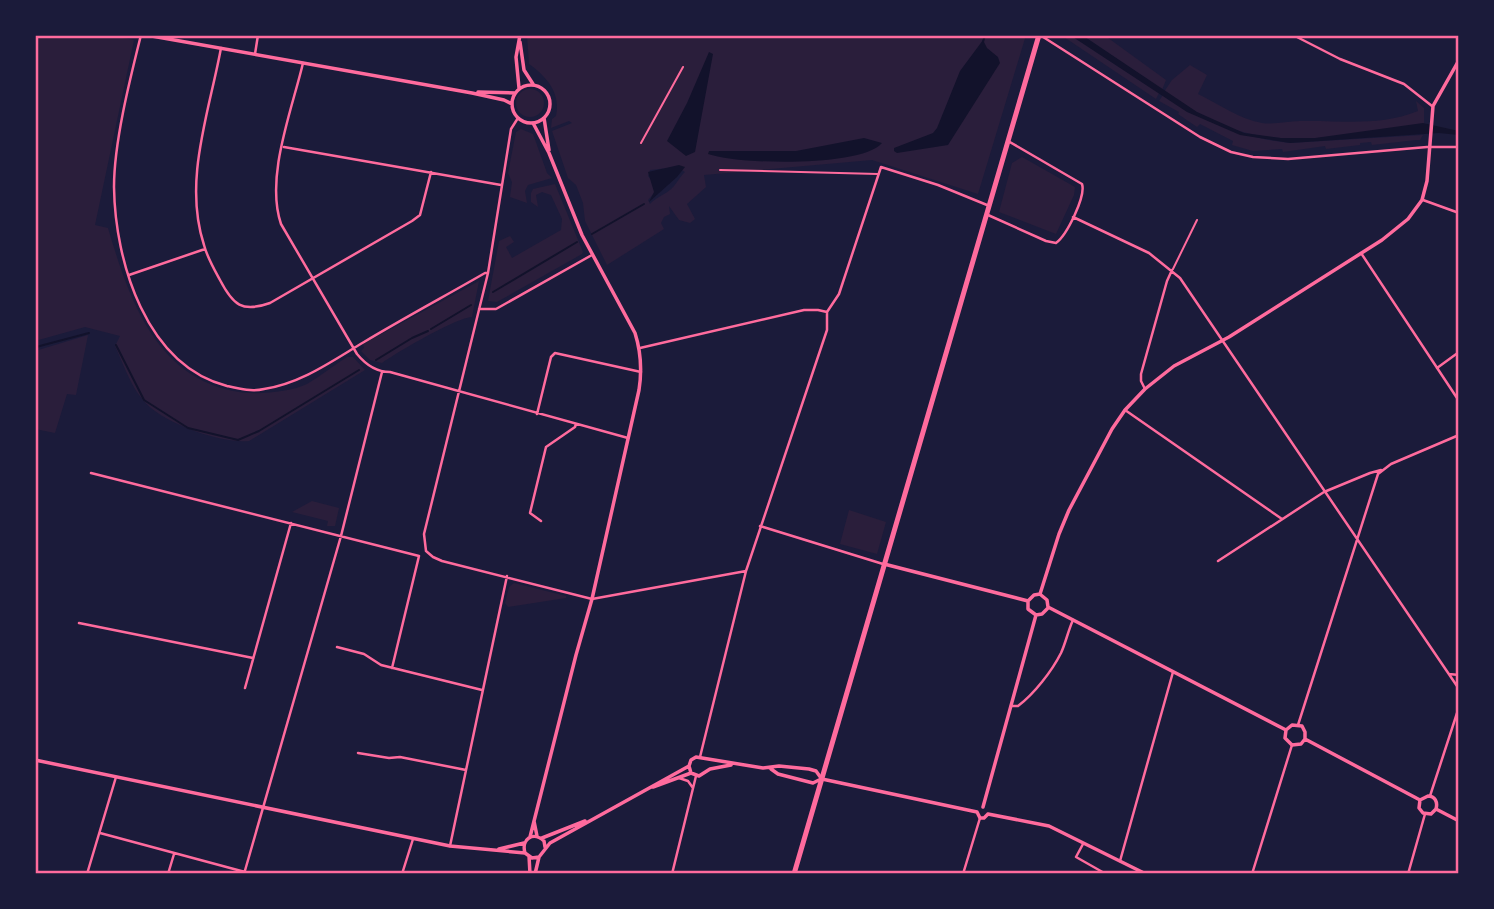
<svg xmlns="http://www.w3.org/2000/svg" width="1494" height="909" font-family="'Public Sans',sans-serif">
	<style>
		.green { fill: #2a1e3b; fill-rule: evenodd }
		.water { fill: #12122b }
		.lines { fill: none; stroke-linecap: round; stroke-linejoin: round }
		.stream { stroke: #12122b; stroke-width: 2 }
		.service { stroke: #ff6b9d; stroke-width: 2 }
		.minor { stroke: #ff6b9d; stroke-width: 2.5 }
		.tertiary { stroke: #ff6b9d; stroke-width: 3.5 }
		.primary { stroke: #ff6b9d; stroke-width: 5 }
		.neatline { fill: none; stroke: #ff6b9d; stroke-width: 2.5 }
	</style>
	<rect width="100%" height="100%" fill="#1b1b3a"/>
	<!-- green -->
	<path class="green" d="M35,35H108L134,40L95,225L108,228C129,299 156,379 239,392C257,395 291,392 307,384C321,376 334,365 347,357H353L365,370L249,441C221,444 160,422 143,400C130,385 123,363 115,346L120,336L85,327L35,341Z
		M527,35H1026L978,194L872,160L704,175L706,187L687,204L695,219L690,223L679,220L669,206L670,214L664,217L661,223L664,229L607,265L585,221L583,203L576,185L568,178L552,131L572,123L569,121L551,128L552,119L556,116C561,93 547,77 529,64ZM677,167L685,172C680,177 678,181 674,186C669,193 656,197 650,204L648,200L655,192L652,181L648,176L650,170Z
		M1061,35H1070L1159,93L1156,99Z
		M1082,35H1104L1166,80L1162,90Z
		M1190,65L1207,75L1198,94C1219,104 1239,119 1262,123C1274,125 1288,121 1300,121C1341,120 1378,127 1418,111L1416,101L1424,108V124C1363,132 1297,149 1236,130C1210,122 1187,106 1164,92L1172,80Z
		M516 103a14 14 0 1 1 28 0a14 14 0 1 1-28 0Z
		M1163,95C1200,120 1245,139 1290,143L1423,135L1420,140H1416L1372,145L1371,142L1360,143V145L1326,149L1325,146L1283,152L1282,149L1253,151L1232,145L1233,141L1200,124L1197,127L1178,114L1179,112L1159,101Z
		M521,129L533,134L547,173L552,178L528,185L525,191L527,203L510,197L512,182L508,173L516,132Z
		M1022,157L1075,187L1074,195L1056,234L999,212L1012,163Z
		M555,184L583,252L582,254L497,302L488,301L499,241L510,236L514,242L506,247L512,258L561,230L562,219L551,195L542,192L536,195L538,207L531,202V193L533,189Z
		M479,281L472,317C457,317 396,353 382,363L370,360L361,351L364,348L363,344Z
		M88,335L76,395L67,394L55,433L35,429V351Z
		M312,501L339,508L335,526H327L328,521L292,512Z
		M849,510L886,522L877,554L840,544Z
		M514,583L566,596V598L508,607L505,603L509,587Z"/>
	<!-- water -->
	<path class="water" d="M1070,35H1082L1197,112L1244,133L1281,138H1315L1423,123L1459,131V135L1439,133L1290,143L1240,135L1187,112Z
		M983,40L987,48L998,57L1000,63L948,145L897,153L894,151V148L933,133L937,128L960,71Z
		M709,52L713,54L695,152L686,156L667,141L687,103Z
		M864,138L882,143C862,167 739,165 708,154L709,151H796Z
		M679,165L685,167L677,177L649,202L654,192L648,172Z"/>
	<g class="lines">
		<!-- stream -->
		<path class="stream" d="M983,42L985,35
			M592,234L644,204
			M493,292L577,242
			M431,329L471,305
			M116,345L144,400L188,428L238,440L259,431L359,370
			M36,347L89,333
			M376,360L412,338L428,331"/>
		<!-- service -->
		<path class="service" d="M641,143L683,67
			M720,170L878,174
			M1173,269L1197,220"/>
		<!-- minor -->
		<path class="minor" d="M141,35C130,79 114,142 114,187C115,262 146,365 227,386C240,389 252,392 264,389C302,383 332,361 364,342C404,318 445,296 485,273H488
			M1040,35L1200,137L1231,152L1253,157L1288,159L1427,147H1459
			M1293,35L1340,59L1404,84L1432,106
			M221,48C209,113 183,181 204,245C207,257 214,269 220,280C233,305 242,313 270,303L412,221L420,215L431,172
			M255,54L258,35
			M303,63C292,110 265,177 281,224L357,354C366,365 376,372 390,372L628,438
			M284,147L501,185
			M1423,200L1459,213
			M988,215L1046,241L1056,243C1067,235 1086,196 1082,184L1008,141
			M1073,217L1149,253L1180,278L1459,689
			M1361,253L1459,401
			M129,275L205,249
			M479,309H496L592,255
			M640,348L804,310H818L827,312
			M1437,368L1459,352
			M1145,389L1141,381V374L1167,281L1172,270
			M1125,410L1282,519
			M537,414L551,357L555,353L641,372
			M91,473L419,556
			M541,521L530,513L546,447L575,427L576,424
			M760,526L883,564
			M426,551L424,534L488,273L511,129L518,118
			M426,551L433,557L442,561L592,599L746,571
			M1218,561L1324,492L1370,473L1381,470
			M79,623L253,658
			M337,647L364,654L381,665L482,690
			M392,668L419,556
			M1449,674L1459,675
			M245,688L291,523
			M1011,706H1018C1034,694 1052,671 1061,653C1066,642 1068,631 1073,620
			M1298,725L1378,474L1391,464L1459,435
			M358,753L389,758L400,757L466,770
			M700,757L746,571L827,330V312L839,294L881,167L938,185L987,205
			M679,778L688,781L693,788
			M1430,796L1459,707
			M35,813L36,810
			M100,833L245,872
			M1083,844L1076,857L1106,874
			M450,846L507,576
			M1120,861L1173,672
			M87,874L116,777
			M168,874L174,854
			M244,874L341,536L382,372
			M402,874L413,839
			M672,874L696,776
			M963,874L980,818
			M1252,874L1292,745
			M1408,874L1425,814"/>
		<!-- tertiary -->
		<path class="tertiary" d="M146,35L472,93L504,100L512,104
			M520,42L524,70L533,84
			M512 104a19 19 0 1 1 38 0a19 19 0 1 1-38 0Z
			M519,88L516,57L520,35
			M478,92L515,93
			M544,118L549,150
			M884,564L1028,601
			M1040,594L1059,534L1069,510L1112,429L1125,410L1145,389L1174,366L1229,337L1382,240L1408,219L1422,200L1427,181L1433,106L1459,60
			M1041,595L1047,600L1048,607
			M1028,601V609L1036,615
			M1028,601L1034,595L1040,594
			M1048,607L1286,730
			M1036,615L1042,614L1048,608
			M1286,730L1285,738L1292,745L1301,744L1305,739
			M1286,730L1292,725L1302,726L1305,732V739
			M1305,739L1420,800
			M35,760L450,846L525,853
			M689,766L691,773L699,776L710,769L731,765
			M771,769L778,774L813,783L821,779
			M822,779L977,812
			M653,787L691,773
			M1420,800L1419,808L1423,813L1431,814L1436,809
			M1420,800L1428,796C1435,796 1438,802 1436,809
			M983,807L1036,615
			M1436,809L1459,821
			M977,812L980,818H984L988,814
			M988,814L1049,826L1146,874
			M534,821L537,836
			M530,837L576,655L592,599L639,390C642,371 641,352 635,333L582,235L549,153L533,123
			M542,838L585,821
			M499,849L524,843
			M529,856L530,874
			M539,857L532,858L525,853C521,839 533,831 544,841L545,847
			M535,874L539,857L550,843L689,766L691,760L696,757L763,768L779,766L809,769L816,771L821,778"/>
		<!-- primary -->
		<path class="primary" d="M794,874L1039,35"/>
	</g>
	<!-- border -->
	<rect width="1494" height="909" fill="none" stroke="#1b1b3a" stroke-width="74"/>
	<rect x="37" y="37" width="1420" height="835" class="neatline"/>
</svg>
